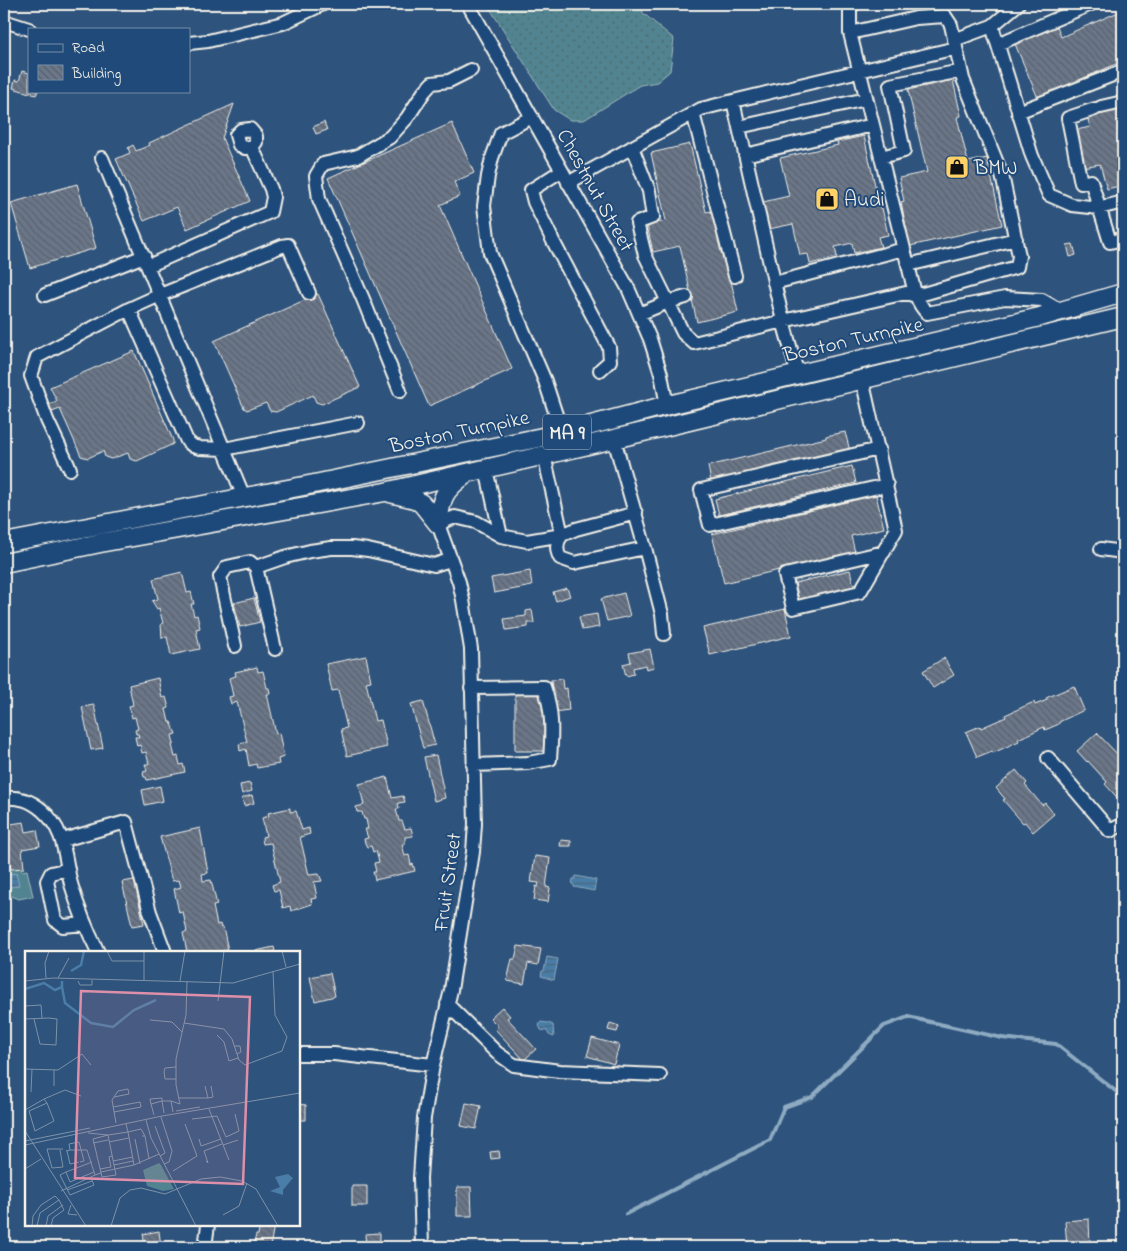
<svg xmlns="http://www.w3.org/2000/svg" width="1127" height="1251" font-family="'Indie Flower',sans-serif">
	<style>
		.grass { fill: url(#grass-dots); stroke: #a2babc }
		.green { fill: #518490; stroke: #a2babc }
		.water { fill: url(#water-rules); stroke: #8eabc1 }
		.lines { fill: none; stroke-linecap: round; stroke-linejoin: round }
		.stream { stroke: #8eabc1; stroke-width: 4 }
		.building { fill: url(#building-back-hatch); stroke: #f4f1e8 }
		.minor-casing { stroke: #f4f1e8; stroke-width: 16 }
		.highway-casing { stroke: #f4f1e8; stroke-width: 21 }
		.minor { stroke: #1f4a7a; stroke-width: 12 }
		.highway { stroke: #1f4a7a; stroke-width: 18 }
		.labels { text-anchor: middle; stroke-width: 4; stroke-linejoin: round; paint-order: stroke }
		.shield { fill: #1f4a7a; stroke: #b4bfc7; stroke-width: 1 }
		.shield-label { font-size: 20px; font-weight: bold; fill: #f4f1e8 }
		.poi-label { font-size: 21px; fill: #f4f1e8; stroke: #1f4a7a; text-anchor: start }
		.street-label { font-size: 21px; fill: #f4f1e8; stroke: #1f4a7a }
		.inset-river { fill: none; stroke: #4a7da7; stroke-width: 2.5 }
		.inset-road { fill: none; stroke: #7d92a8; stroke-width: 1 }
		.view { fill: #de8fa9; fill-opacity: 0.15; stroke: #de8fa9; stroke-width: 2.5 }
		.inset-edge { fill: none; stroke: #f4f1e8; stroke-width: 2.5 }
	</style>
	<defs>
		<pattern id="grass-dots" width="8" height="8" patternUnits="userSpaceOnUse" patternTransform="scale(1.25)"><rect width="8" height="8" fill="#518490"/><path d="M2 2h.1M6 6h.1" fill="none" stroke="#4e6c72" stroke-width="1.8" stroke-linecap="round"/></pattern>
		<pattern id="water-rules" width="6" height="5" patternUnits="userSpaceOnUse" patternTransform="scale(1.25)"><rect width="6" height="5" fill="#4a7da7"/><path d="M0 2.5h6" fill="none" stroke="#4a657b"/></pattern>
		<pattern id="building-back-hatch" width="6" height="6" patternUnits="userSpaceOnUse" patternTransform="scale(1.25)"><rect width="6" height="6" fill="#6a7689"/><path d="M-1 5l2 2M0 0l6 6M5-1l2 2" fill="none" stroke="#5b616b"/></pattern>
	</defs>
	<rect width="100%" height="100%" fill="#2e537d"/>
	<filter id="ink" filterUnits="userSpaceOnUse"><feTurbulence type="fractalNoise" baseFrequency=".02" numOctaves="2"/><feDisplacementMap in="SourceGraphic" scale="10" xChannelSelector="R" yChannelSelector="G"/><feConvolveMatrix kernelMatrix="1 2 1 2 8 2 1 2 1" color-interpolation-filters="sRGB"/></filter>
	<g filter="url(#ink)">
		<!-- grass -->
		<path class="grass" d="M487,4H641L643,13L674,39L670,71L657,82L640,85L584,120H570L554,110Z"/>
		<!-- green -->
		<path class="green" d="M10,865L11,869L21,868L22,871L27,870L33,896L19,899L12,896L4,898V866Z"/>
		<!-- water -->
		<path class="water" d="M16,873L19,885L4,889V875Z
			M576,876L596,880L594,891L574,887V885L572,884L573,879H575Z
			M547,957L558,959L554,980L541,976L542,971H544Z
			M541,1022L548,1023L553,1025L554,1037L549,1035L547,1031L541,1030L539,1025Z"/>
		<g class="lines">
			<!-- stream -->
			<path class="stream" d="M626,1214L770,1140L784,1107L812,1097L884,1026L908,1017L1002,1038L1056,1044L1123,1097"/>
		</g>
		<!-- building -->
		<path class="building" d="M1123,10V61L1038,98L1015,44L1057,26L1061,37Z
			M22,71L29,73V91H38L36,95L13,88L15,80L19,81Z
			M953,80L961,116L957,117L968,162L987,158L1002,225L910,246L901,202L904,201L899,178L927,172L908,90Z
			M1123,103V185L1107,189L1100,164L1082,167L1072,131L1090,127L1086,112Z
			M234,104L222,138L250,201L187,229L177,207L144,221L116,159L130,153L128,148L133,145L136,151L150,145L149,143Z
			M324,122L327,130L316,134L313,127Z
			M452,123L474,173L454,182L460,196L440,205L512,369L429,406L328,178Z
			M864,136L880,208H882L888,235L878,237L881,247L854,253L852,243L835,247L837,257L810,264L808,254L800,255L793,224L769,229L763,202L789,196L780,158L838,145L837,142Z
			M690,144L706,212L715,210L738,312L697,322L680,246L653,252L647,225L666,221L651,153Z
			M77,184L96,248L30,268L11,203Z
			M1073,244L1076,255L1070,257L1067,245Z
			M318,294L360,387L322,404L316,402L313,395L276,412L270,411L266,403L247,410L244,408L214,341Z
			M134,351L173,440V444L137,461L130,459L128,453L111,459L105,457L103,451L88,458L81,456L60,409L52,412L49,405L57,401L50,387Z
			M845,432L850,451L711,482L708,466L826,438V436Z
			M852,466L856,483L719,515L715,499Z
			M876,495L884,528L851,536L855,552L724,583L712,534Z
			M850,570L854,587L799,600L795,583Z
			M530,571L532,586L494,593L491,578Z
			M182,572L187,593L191,592L194,604H191L194,616L197,615L200,628L196,629L200,649L171,655L167,637L162,638L161,624L163,623L159,608L157,609L152,601L158,599L153,579Z
			M567,588L570,596L556,601L553,592Z
			M624,593L630,616L607,621L601,599Z
			M254,598L260,622L240,627L234,603Z
			M785,609L791,636L710,655L703,628Z
			M532,610L534,623H528V627L506,630L504,619L526,616V611Z
			M597,614L599,627L582,630L579,617Z
			M650,649L654,667L646,669L645,665L633,668L634,674L626,676L623,664L631,662L629,653Z
			M366,656L371,681L366,682L375,721L381,720L387,747L347,756L341,729L347,728L338,690L332,691L326,664Z
			M944,658L954,675L933,688L923,671Z
			M257,667L258,672L263,671L267,688H269L270,694H267L276,734L279,733L284,757L278,759L279,764L257,768L256,764L249,766L246,749L240,751L239,744L247,742L237,702L231,704L229,697L233,696L229,678L236,676L235,672Z
			M158,678L162,698L166,697L169,708L166,709L169,722H171L176,734L172,735L174,744L172,745L175,757L178,756L180,765L183,764L185,772L147,780L146,777H144L143,772L147,771L145,764H149L146,752L142,753L140,745L137,746L135,737H139L138,734H136L135,730L138,729L135,717L132,718L129,706L133,705L129,685Z
			M562,679L563,689L567,688L569,710L554,712L551,680Z
			M1074,686L1084,710L1059,722V724L1045,730L1044,727L1018,739L1019,741L993,753L992,751L977,757L966,732L980,726L981,728L1006,717L1005,715L1034,702L1035,705L1047,700L1046,698Z
			M515,694H544V751H515Z
			M423,701L435,745L423,748L411,704Z
			M94,705L103,748L91,750L82,707Z
			M1097,733L1123,760V804L1105,784L1107,782L1088,761L1087,762L1077,751Z
			M436,755L445,798L434,801L424,757Z
			M1016,770L1027,783L1025,785L1042,805L1045,803L1054,814L1033,832L1025,822L1023,823L1003,800L1005,799L996,788Z
			M387,777L392,798L403,796L405,802L398,803L399,809H396L399,821H402L405,829L411,828L413,836L405,837V844H402L405,856L409,855L411,865L413,864L415,871L375,880L373,872H376L374,863L379,862L376,851L373,852L371,846L367,847L365,843L364,839L368,838L365,829H368L366,819H364L362,812H357L356,807L364,805L359,784Z
			M250,783L252,791L242,794L240,785Z
			M160,786L163,801L145,805L142,790Z
			M252,795L254,803L244,806L242,798Z
			M290,808V812L296,811L302,830L309,828L310,834L300,837L309,875L319,874L322,881L314,882L317,898L311,899L312,904L291,911L290,906L283,908L279,890L274,891L272,885L280,882L271,843L263,844L262,837L266,836L262,818L269,816L268,813Z
			M24,822L26,832L37,830L40,846L22,849L24,868L11,869L10,865L4,866V825Z
			M200,828L208,873L202,874L203,881L211,880L217,905L213,906L217,925L220,924L221,928L223,927L228,950L215,952H187L183,933L187,932L183,912L179,913L174,889L181,887L179,880L172,881L160,837Z
			M561,840L571,841V846H560Z
			M535,856L550,858L546,887L550,888L548,902L534,900L536,886L538,887L539,883L531,882Z
			M134,880L144,924L132,926L122,882Z
			M518,946L541,949L538,965L528,963L524,984L507,981L512,959H515Z
			M274,947L275,952H251Z
			M330,973L335,996L315,1001L310,977Z
			M502,1007L510,1016L507,1018L536,1049L524,1060L495,1029L498,1026L490,1018Z
			M610,1023L619,1026L617,1032L608,1030Z
			M592,1038L619,1045L614,1064L587,1056Z
			M466,1103L481,1106L476,1129L461,1126Z
			M299,1104L306,1105V1120H299Z
			M499,1151L500,1158L491,1159L490,1152Z
			M352,1186H367V1206H352Z
			M457,1187H471L472,1216H457Z
			M1089,1219L1090,1247H1067L1065,1221Z
			M260,1225H274L270,1247H253L256,1235H258Z
			M159,1231L161,1247H145L143,1234Z
			M380,1233V1247H366L365,1234Z"/>
		<g class="lines">
			<!-- minor casing -->
			<g class="minor-casing">
				<path id="minor" d="M468,4L628,288L650,339L661,374L667,406
					M4,21L29,29
					M992,26L1018,4
					M850,33V8L854,4
					M954,40L992,26L1032,156L1049,195L1072,205L1099,208L1123,202
					M189,43L208,41L283,23L323,4
					M998,44L1091,4
					M733,101L956,48
					M1101,107L1123,102
					M1095,109L1068,118L1081,183L1091,181L1110,242L1123,239
					M1018,112L1123,71
					M693,113L735,276
					M532,117L501,133L492,158L488,176L484,206L490,253L545,381L562,433
					M739,127L866,99
					M632,147L649,191L653,217L637,223L645,255L668,302L639,314
					M745,155L873,125
					M881,157L904,151L890,85L961,71
					M102,158L244,497
					M561,171L531,190L534,202L553,241L609,347L610,361L600,370
					M568,183L701,109L733,101L783,321L694,343L683,333L668,302L686,297
					M908,265L1016,239
					M148,266L270,212L273,197L271,189L252,147L256,142V136L250,129L241,130L236,135L239,145L245,148L252,147
					M774,283L904,249
					M45,295L144,256
					M129,309L160,295L282,246L288,245L309,293
					M798,375L783,321L906,293L916,296L1017,267L1019,256L1002,175L963,79L951,25L945,16L916,18L850,33L908,265C913,283 914,300 927,313L1005,298L1042,300L1061,311
					M862,379L896,530L860,592L793,608L785,575L884,552
					M400,391L363,299L319,199L316,176L323,164L358,156L390,137L407,118L424,92L432,83L449,81L471,70
					M614,439L645,548L574,563L560,558C556,550 556,542 562,535L576,529L636,513
					M879,449L701,490L710,525L887,485
					M70,469L47,420L31,376L37,357L129,309L187,441L193,446L200,448L224,449L358,423
					M486,469L501,536L527,541L562,535L544,455
					M645,548L662,614L664,634
					M1101,549L1123,552
					M235,646L220,577L227,567L250,562L256,567
					M275,649L256,567L285,557L310,551L331,548H352L368,550L434,565L450,560
					M471,688L544,687C553,710 552,734 550,759L528,763L473,765
					M1048,758L1110,831L1123,824
					M4,798C20,797 30,800 42,810C66,831 64,856 71,884C78,908 87,930 98,952
					M63,840L126,822L150,912L165,952
					M68,869L51,873L47,881L55,920L63,926L85,924
					M447,1004L497,1053L514,1065L560,1071L660,1075
					M299,1054H334L433,1065
					M205,1247L208,1225
					M422,1247L420,1178L424,1118L433,1065L451,990L473,852L475,824L471,649L463,600L459,582L438,524L455,517L476,522L501,536"/>
			</g>
			<!-- highway casing -->
			<g class="highway-casing">
				<path id="highway" d="M390,493L415,499L422,504L438,524
					M438,524C441,499 443,490 465,475
					M4,543L314,484L557,434L660,407L1040,317L1123,293
					M4,563L105,542L385,492L614,439L1123,317"/>
			</g>
			<!-- minor -->
			<use href="#minor" class="minor"/>
			<!-- highway -->
			<use href="#highway" class="highway"/>
		</g>
	</g>
	<!-- icons -->
	<defs>
		<g id="shop-square" transform="scale(1.25)"><rect x="-9" y="-9" width="18" height="18" rx="4" fill="#ffd166" stroke="#1f4a7a"/><path d="M-5-2.5h2.3a2.7 3.5 0 0 1 5.4 0H5L5.5 6h-11ZM-1.5-2.5h3a1.5 2.3 0 0 0-3 0Z" fill="#111"/></g>
	</defs>
	<g fill-rule="evenodd">
		<use href="#shop-square" x="957" y="167"/>
		<use href="#shop-square" x="827" y="199"/>
	</g>
	<g class="labels">
		<!-- shield labels -->
		<rect class="shield" x="543" y="414.5" width="48" height="35" rx="4"/>
		<g class="shield-label">
			<text x="567" y="439">MA 9</text>
		</g>
		<!-- poi labels -->
		<g class="poi-label">
			<text x="974" y="174">BMW</text>
			<text x="844" y="206">Audi</text>
		</g>
		<!-- street labels -->
		<g class="street-label">
			<text transform="translate(596 190) rotate(61)" y="7">Chestnut Street</text>
			<text transform="translate(853 339) rotate(-13)" y="7">Boston Turnpike</text>
			<text transform="translate(459 431) rotate(-12)" y="7">Boston Turnpike</text>
			<text transform="translate(447 882) rotate(-82)" y="7">Fruit Street</text>
		</g>
	</g>
	<!-- overview -->
	<g transform="translate(25 951)">
		<rect width="275" height="275" fill="#2e537d"/>
		<path d="M134,212L136,214L149,238L138,240L122,235L118,219Z" fill="#518490"/>
		<path d="M263,223L268,227L258,239V244L245,240L255,236L250,226Z" fill="#4a7da7"/>
		<path class="inset-river" d="M46,20L56,14L59,0M37,36L40,52L66,72L88,76L109,59L131,49M0,38L19,32L30,39L37,36V30"/>
		<path class="inset-road" d="M82,0L87,10H119M119,0V30M257,0L261,16M21,27L20,12L24,0M33,27L44,7M0,30L28,27L208,32L275,13M53,30L55,34H67V29M155,30L160,0M193,50L199,0M0,55L16,54L17,67M0,68L24,67L32,68L31,94L15,93L9,68M125,69L147,71L157,81M159,72L199,78L207,88L214,109L220,114L257,100L262,86L250,64L248,20M192,84L199,91L204,110L213,107M210,95H215L216,101L212,103M0,118L33,119L57,103L66,114M151,128H140L139,121L140,117L151,116M29,135V119M6,141L7,118M89,146L104,143L103,138L93,140L87,149L91,172M154,147H183L180,135M183,147L188,146L186,135M19,148L40,139L56,145M146,150L155,153L151,134V108L161,64L162,30M126,153L137,150V147L125,148L126,153L129,164M88,156L115,151L116,156L89,161M184,158L204,209M0,159L19,148L22,152L29,170L10,180L4,160L22,152M151,160L175,156M139,162L137,150H146L148,161M136,166L147,200L144,211L139,213M167,168L192,165L201,186L214,180L210,163M121,169L126,187L171,275M130,175L140,202L135,205M0,180L61,275M63,182L83,184M83,184L91,224L77,226L68,188L83,184L103,181L101,173M117,185H120L116,178L103,181L109,214L134,203M120,185L124,208M110,188L115,213M174,188L176,195L196,188M0,190L65,177M84,191L104,187M68,192L83,189M0,194L137,165L275,142M198,194L213,189M35,199L38,216L27,217L22,198H38M45,199H62L70,224L76,222M41,200L45,199L44,193L54,191L59,210L55,211M42,200L45,213L54,211M88,210L108,206M181,210L183,212L179,200L197,193M89,214L108,210M0,218L16,208M75,218L86,216L84,206L87,205M148,220L172,205L160,173M41,221L67,211M76,221L109,214M66,227L69,234L45,244L35,224L41,221L45,231L69,221M42,239L67,230M36,240L70,224M46,254L43,263L52,264M198,264L214,255L222,232M7,275L8,265L16,254L30,245L34,249M12,275L15,262L34,249L39,259L28,267L26,275M21,275L23,265L38,254M86,275L95,247L105,239L116,237L140,243L176,228L195,226L217,230L231,238L253,275"/>
		<path class="view" d="M56,40L225,46L218,233L50,227Z"/>
		<rect width="275" height="275" class="inset-edge"/>
	</g>
	<!-- margin -->
	<rect width="1127" height="1251" fill="none" stroke="#1f4a7a" stroke-width="20"/>
	<rect x="10" y="10" width="1107" height="1231" fill="none" stroke="#f4f1e8" stroke-width="2" filter="url(#ink)"/>
	<!-- legend -->
	<rect x="28" y="28" width="162" height="65" fill="#1f4a7a" stroke="#748da6"/>
	<rect x="38" y="44" width="25" height="8" fill="#1f4a7a" stroke="#748da6"/>
	<text x="72" y="52" font-size="15" fill="#f4f1e8">Road</text>
	<rect x="38" y="65" width="25" height="15" fill="url(#building-back-hatch)" stroke="#748da6"/>
	<text x="72" y="78" font-size="15" fill="#f4f1e8">Building</text>
</svg>
